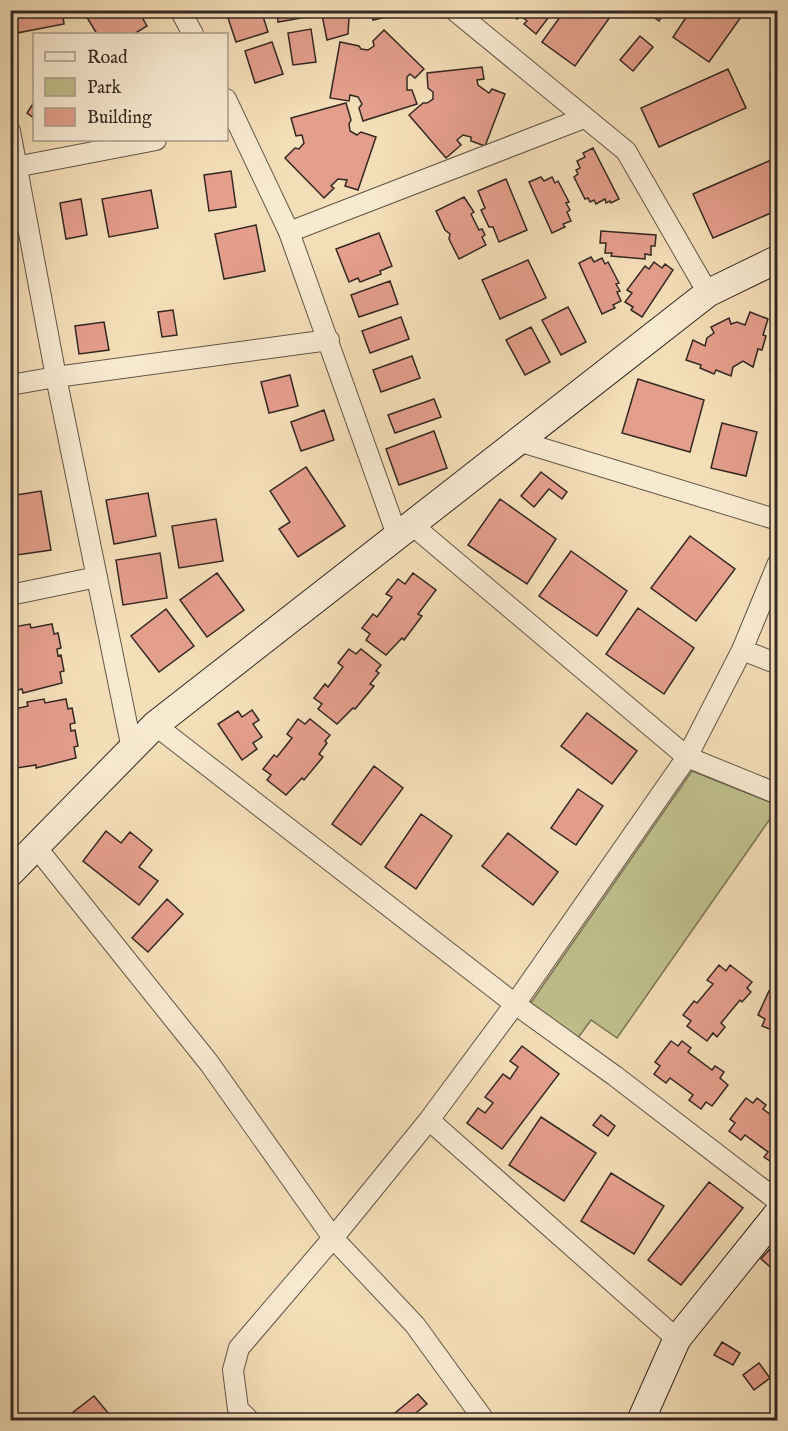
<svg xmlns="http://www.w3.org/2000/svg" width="788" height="1431" font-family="'IM FELL English',serif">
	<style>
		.green { fill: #bfc08c; stroke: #797457; stroke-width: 1.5 }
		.building { fill: #e49e8c; stroke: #332822; stroke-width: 1.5 }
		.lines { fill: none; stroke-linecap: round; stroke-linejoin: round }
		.street-casing { stroke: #635648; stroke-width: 22 }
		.secondary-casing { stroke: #332822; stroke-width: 29 }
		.street { stroke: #f8ead1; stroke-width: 20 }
		.secondary { stroke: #f8ead1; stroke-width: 27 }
	</style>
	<rect width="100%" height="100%" fill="#f4deb8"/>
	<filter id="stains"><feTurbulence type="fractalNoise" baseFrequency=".00333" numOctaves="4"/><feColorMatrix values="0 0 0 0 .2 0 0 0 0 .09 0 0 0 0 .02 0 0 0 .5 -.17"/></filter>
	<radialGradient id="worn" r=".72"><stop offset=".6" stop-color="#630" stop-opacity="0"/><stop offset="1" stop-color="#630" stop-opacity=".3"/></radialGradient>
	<!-- green -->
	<path class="green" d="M692,771L777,805V809L617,1038L591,1020L578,1038L530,1004Z"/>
	<!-- building -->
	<path class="building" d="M13,10H62L64,24L17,33Z
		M138,10L147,26L134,34H97L83,11Z
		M250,10H261L268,32L236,42L228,18Z
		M277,10H306L307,17L278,22Z
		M321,10H387L390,16L373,20L371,12L349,18L348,34L327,40Z
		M507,10H549L551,14L536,34L524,24L527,21L521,16L517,19Z
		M565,10H615L575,66L542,42Z
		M644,10H666L659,21Z
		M691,10H746L709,62L673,37Z
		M311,29L316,62L293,65L288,33Z
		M384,30L424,69L415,78L410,74L407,77V90H412L417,104L363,121L359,108L362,104L358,97L350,95L349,101L330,98L340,42L359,46L361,49L368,50L374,46L373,41Z
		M640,36L653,47L633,71L620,60Z
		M272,42L283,74L255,83L245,51Z
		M482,67L484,79L477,80L478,85L489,93L492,89L505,94L485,146L471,141V137L463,135L457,140L461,145L446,158L409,115L423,103H427L433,99V92L428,88L427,73Z
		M728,69L746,108L659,147L641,108Z
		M778,75V96L770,78Z
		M34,102V118L27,113Z
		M346,103L351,120L349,124L350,131L357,135L361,132L376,137L358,190L345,186L347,180L338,179L331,186L334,188L324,198L285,158L295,148L299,149L304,143L302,135L296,136L291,118Z
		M593,148L619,199L611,203L610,201L606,203L605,199L596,204L594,200L590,202L588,198L585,199L574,177L578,174L576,170L580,168L577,161L585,157L583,153Z
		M778,157V210L713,238L693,194Z
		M231,171L236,207L209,211L204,175Z
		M541,177L544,181L552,177L555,183L558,181L569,202L566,203L570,210L567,212L571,221L563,224L565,227L552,233L529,182Z
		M506,179L527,230L499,242L493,227H489L481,210L485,208L478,191Z
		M151,190L158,228L109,237L102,199Z
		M464,197L474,212L471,214L479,230L482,229L485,235L482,237L486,245L459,259L449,239L450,234L445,230L436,211Z
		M81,199L87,235L66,239L60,203Z
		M256,225L265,271L224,279L215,234Z
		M601,231L656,235L655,246H651V255L645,254V259L611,256L612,253H605L606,243H600Z
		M379,233L392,266L380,271L381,274L360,282L358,278L349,282L336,249Z
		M591,257L594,262L602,258L605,264L608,262L619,283L616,284L620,291L617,292L621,301L613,305L615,308L602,314L579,263Z
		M528,260L546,298L500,319L482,280Z
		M654,262L662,268L665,264L673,270L642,317L631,310L633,307L625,302L632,293L627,290L645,266L649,269Z
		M390,281L398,304L359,317L351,295Z
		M568,307L586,342L561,355L542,320Z
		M173,310L177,335L162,337L158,312Z
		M750,312L768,319L763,335L766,336L762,350L758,349L753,367L743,361L733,367L731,376L716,370L714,374L700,368L701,365L686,360L693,340L705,346L707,338L714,333L711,327L729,318L731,324L737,322L745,325Z
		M401,317L409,339L370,353L362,331Z
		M104,322L109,350L79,354L75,326Z
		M531,327L550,362L525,375L506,340Z
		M10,333H12L17,366L10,367Z
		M778,345V372L770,370Z
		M412,356L420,378L381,392L373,370Z
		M290,375L298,406L269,413L261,382Z
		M638,379L704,400L690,452L622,433Z
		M434,399L441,417L395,433L388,415Z
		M324,410L334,440L301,451L291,422Z
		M722,423L757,432L746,476L711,468Z
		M434,431L447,468L399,485L386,449Z
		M306,467L345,526L298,557L279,529L290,522L270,491Z
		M541,472L567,492L562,499L549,489L534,507L521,496Z
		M41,491L51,550L10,556V496Z
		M148,493L156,536L114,544L106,500Z
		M500,499L556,539L527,584L468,545Z
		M216,519L223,561L179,568L172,526Z
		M690,536L735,569L696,621L651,588Z
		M571,551L627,591L597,636L539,596Z
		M160,553L167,598L123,605L116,560Z
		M217,573L244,610L207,637L180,600Z
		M413,573L436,590L418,614L422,616L404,640L402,638L386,655L366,640L370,634L362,628L373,614L377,617L392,597L386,594L398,579L405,584Z
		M638,608L694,648L664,694L606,654Z
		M166,609L194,646L159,672L131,636Z
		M30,624L31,628L52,624L54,634L58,633L61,648L57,649L58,656L61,655L64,671L60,672L62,683L23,693L22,689L10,692V632L14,631L13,627Z
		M349,649L356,654L361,649L381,665L376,671L379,673L370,684L374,686L355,709L353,708L337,724L318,709L322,704L314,698L325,684L328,687L343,667L338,663Z
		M44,699L45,703L66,699L68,709L72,708L75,723L70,724L71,731L75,730L78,746L74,747L76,758L36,768V765L17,768L15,758H12L10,753V743L14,742L12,734H10V710L28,706L27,702Z
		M252,710L259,720L253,724L262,737L253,743L257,749L242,760L218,724L238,711L242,717Z
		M587,713L637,751L612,784L561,746Z
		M298,719L305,724L310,719L330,735L325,741L327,743L319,754L323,757L304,780L302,778L286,795L267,780L271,775L263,769L274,755L277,757L292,738L287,734Z
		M374,766L403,788L361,845L332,824Z
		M578,789L603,806L576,845L551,828Z
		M421,814L452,836L416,889L385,867Z
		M106,831L121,843L130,832L152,850L139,867L158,881L139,905L83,861Z
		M508,833L558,872L533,905L482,866Z
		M167,899L183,914L148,952L132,938Z
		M719,965L726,971L730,965L752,982L747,988L751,992L742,1002L740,1000L721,1023L725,1027L717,1037L713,1033L707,1041L687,1026L691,1021L683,1015L694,1001L697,1003L713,984L707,980Z
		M778,985V1024L775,1023L772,1030L762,1026L765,1019L758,1015L769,991L774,993Z
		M671,1041L678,1046L682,1041L691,1048L688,1052L712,1070L715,1066L724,1072L720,1078L728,1085L712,1106L706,1102L701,1109L689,1100L693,1095L670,1078L666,1083L654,1074L660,1066L655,1062Z
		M522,1046L559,1074L502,1149L467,1123L478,1108L485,1113L493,1103L485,1097L503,1074L510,1079L518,1067L510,1061Z
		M746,1098L753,1103L757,1098L766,1105L763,1109L778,1120L776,1165L764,1157L768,1152L745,1135L741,1140L729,1131L735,1123L730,1119Z
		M601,1115L615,1126L608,1136L593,1125Z
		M541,1117L596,1153L564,1201L509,1165Z
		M611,1173L664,1206L634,1254L581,1221Z
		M709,1182L743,1208L681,1285L648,1260Z
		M775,1243L778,1246L776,1272L761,1259Z
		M722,1342L740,1353L733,1365L714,1355Z
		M759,1363L770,1378L754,1390L743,1375Z
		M418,1394L427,1404L407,1420H393L390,1417Z
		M94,1396L109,1414L101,1420L96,1416L91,1420H69L67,1417Z"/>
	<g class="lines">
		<!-- street casing -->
		<g class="street-casing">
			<path id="street" d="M180,10L193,34
				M454,10L626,151L708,293
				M226,99L289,232L397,535
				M10,131L56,377L132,749
				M10,168L156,140
				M289,232L584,118
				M10,385L56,377L329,340
				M518,441L778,520
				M411,524L687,757L778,794
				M10,595L97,577
				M742,650L778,664
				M155,725L515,1004L615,1076L778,1201
				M36,847L209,1063L333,1238L415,1325L484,1420
				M429,1120L677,1339
				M249,1420L238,1409L233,1370L239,1348L333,1238L429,1120L515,1004L687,757L742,650L778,563"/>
		</g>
		<!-- secondary casing -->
		<g class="secondary-casing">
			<path id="secondary" d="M10,873L155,725L708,293L778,259
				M641,1420L677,1339L778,1213"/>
		</g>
		<!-- street -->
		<use href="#street" class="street"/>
		<!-- secondary -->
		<use href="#secondary" class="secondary"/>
	</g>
	<!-- margin -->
	<rect width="788" height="1431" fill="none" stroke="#f4deb8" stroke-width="36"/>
	<rect x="12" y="12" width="764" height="1407" fill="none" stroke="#332822" stroke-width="3"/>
	<rect x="18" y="18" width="752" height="1395" fill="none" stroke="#332822" stroke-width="1.5"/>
	<!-- legend -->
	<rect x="33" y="33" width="195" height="108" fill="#f8ead1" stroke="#a99c8b" stroke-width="1.5"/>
	<rect x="45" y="52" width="30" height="9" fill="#f8ead1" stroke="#a99c8b" stroke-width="1.5"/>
	<text x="87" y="63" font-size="18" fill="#332822">Road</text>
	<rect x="45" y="78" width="30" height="18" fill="#bfc08c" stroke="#a99c8b" stroke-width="1.5"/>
	<text x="87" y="93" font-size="18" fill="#332822">Park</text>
	<rect x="45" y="108" width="30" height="18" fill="#e49e8c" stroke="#a99c8b" stroke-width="1.5"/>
	<text x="87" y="123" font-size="18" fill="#332822">Building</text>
	<rect width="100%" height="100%" filter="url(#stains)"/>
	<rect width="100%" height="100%" fill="url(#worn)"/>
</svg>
